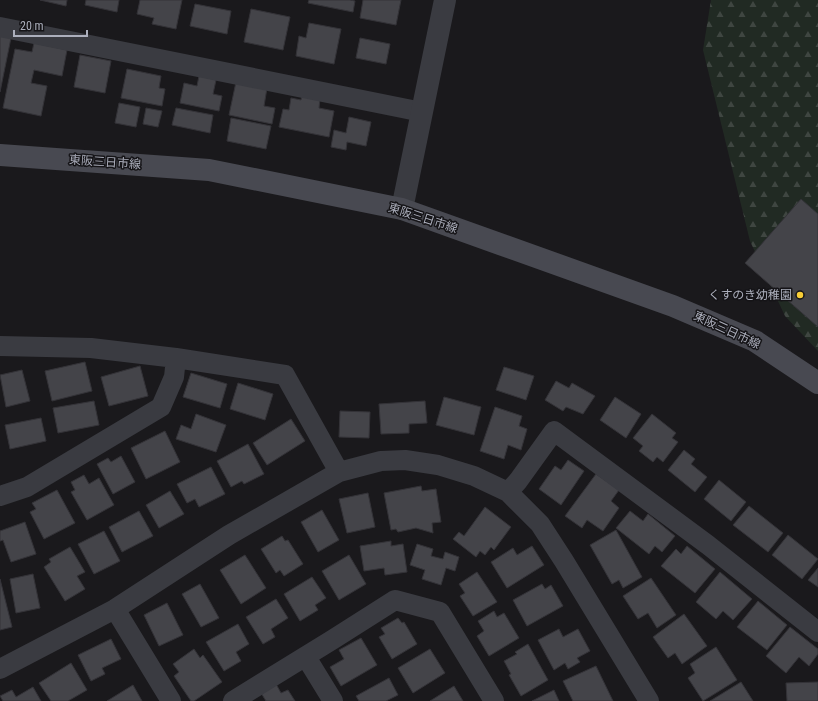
<svg xmlns="http://www.w3.org/2000/svg" width="818" height="701" font-family="'Roboto Condensed','Noto Sans JP',sans-serif">
	<style>
		.forest { fill: url(#forest-firs) }
		.building { fill: #444449; stroke: #343338 }
		.lines { fill: none; stroke-linecap: round; stroke-linejoin: round }
		.minor { stroke: #3a3b41; stroke-width: 20 }
		.tertiary { stroke: #3a3b41; stroke-width: 22 }
		.secondary { stroke: #484951; stroke-width: 22 }
		.poi-dot { fill: #f8cd36; stroke: #151417; stroke-width: 1.5 }
		.labels { text-anchor: middle; stroke-width: 3; stroke-linejoin: round; paint-order: stroke }
		.street-label { font-size: 12px; fill: #acafbc; stroke: #151417 }
		.poi-label { font-size: 12px; fill: #acafbc; stroke: #151417; text-anchor: end }
	</style>
	<defs>
		<pattern id="forest-firs" width="22" height="20" patternUnits="userSpaceOnUse"><rect width="22" height="20" fill="#212a23"/><path d="M5 1l3.5 6h-7zM16 11l3.5 6h-7z" fill="#3f4641"/></pattern>
	</defs>
	<rect width="100%" height="100%" fill="#1a191c"/>
	<!-- forest -->
	<path class="forest" d="M711,0H818V351L785,316L750,241L703,50Z"/>
	<!-- building -->
	<path class="building" d="M40,0H67L66,6Z
		M86,0H119L117,12L85,5Z
		M140,0H182L176,29L152,24L154,18L137,14Z
		M309,0H350L355,1L353,12L308,3Z
		M363,0H401L396,25L360,18Z
		M195,4L231,11L227,34L190,26Z
		M251,9L290,17L283,50L244,42Z
		M309,23L341,29L334,64L296,56L299,36L306,38Z
		M0,36L11,38L0,92Z
		M360,38L390,44L386,64L356,58Z
		M34,43L67,50L62,76L34,70L31,83L47,86L41,116L3,108L15,49L32,52Z
		M80,55L111,61L105,93L74,87Z
		M127,69L161,76L159,88L165,89L162,106L121,98Z
		M199,76L216,80L213,94L222,96L219,111L180,103L184,83L197,86Z
		M236,82L267,88L264,106L275,108L272,124L229,115Z
		M302,95L320,98L319,108L334,111L329,137L279,127L283,109L289,110L291,98L301,100Z
		M119,103L140,107L136,127L115,123Z
		M146,108L162,111L158,127L143,124Z
		M176,108L213,115L210,133L172,125Z
		M349,117L371,122L366,146L347,142L346,150L331,147L334,130L346,133Z
		M231,118L271,126L266,149L227,141Z
		M801,199L818,214V327L745,263Z
		M85,362L92,391L52,401L45,371Z
		M140,366L148,396L109,406L101,377Z
		M504,367L534,376L526,400L496,390Z
		M22,370L30,401L6,407L0,375Z
		M191,373L227,384L220,408L183,397Z
		M556,381L569,388L572,383L595,396L583,414L566,407L563,411L545,400Z
		M238,383L273,394L265,420L230,409Z
		M444,397L481,407L474,435L436,425Z
		M615,397L641,414L626,438L600,420Z
		M94,401L99,425L58,433L53,408Z
		M425,401L427,423L409,424V433L381,434L379,404Z
		M495,407L522,416L519,426L527,429L521,450L508,445L504,459L480,451Z
		M340,411L370,412L369,438L339,437Z
		M196,414L226,425L216,452L176,439L181,425L191,429Z
		M652,414L676,433L672,438L678,442L663,462L657,457L653,462L639,451L643,446L633,438Z
		M41,418L46,441L10,449L5,425Z
		M291,419L305,441L267,465L253,443Z
		M165,431L180,462L146,479L131,448Z
		M248,444L264,474L244,484L242,481L231,487L217,461Z
		M684,450L695,459L691,464L707,477L695,492L668,470Z
		M121,456L135,482L113,494L97,464L108,458L111,462Z
		M568,460L584,471L561,505L539,489L555,466L561,470Z
		M211,467L225,494L199,507L195,499L187,503L177,484Z
		M596,474L619,490L611,501L619,508L603,531L587,520L582,528L565,516Z
		M84,475L89,484L99,478L114,505L87,520L71,492L75,490L71,482Z
		M719,480L746,502L731,521L704,499Z
		M421,486L422,491L436,489L441,522L432,523L433,533L416,528L398,532L396,529L391,530L384,493Z
		M57,490L75,523L44,539L30,512L36,509L32,503Z
		M170,491L184,514L159,528L146,505Z
		M368,493L375,527L347,533L339,499Z
		M749,506L783,533L768,552L733,525Z
		M485,507L511,527L494,550L491,547L485,555L480,551L476,557L453,539L459,532L464,536Z
		M322,510L339,540L318,552L301,522Z
		M139,511L153,536L122,552L109,527Z
		M630,511L643,521L648,514L675,536L662,552L655,546L649,554L616,528Z
		M25,522L36,554L11,562L3,540L0,541V531Z
		M616,530L642,577L623,588L619,580L612,584L590,545Z
		M104,531L120,561L94,574L78,544Z
		M788,535L818,559L802,579L772,555Z
		M282,536L285,541L288,540L303,564L284,576L280,570L276,573L261,549Z
		M391,541V546L403,544L407,572L385,575L384,568L364,571L360,546Z
		M417,544L433,549L431,556L443,559L445,552L459,557L455,571L446,568L441,585L422,579L425,570L410,565Z
		M532,546L544,565L507,588L491,562L513,548L517,555Z
		M687,546L715,569L695,593L661,566L676,549L681,554Z
		M70,547L85,572L77,576L85,589L65,601L44,567L51,562L49,559Z
		M245,555L266,588L241,604L220,570Z
		M349,555L366,584L339,600L322,571Z
		M818,568V587L808,580Z
		M477,572L497,602L473,616L460,596L465,593L459,584Z
		M720,572L752,599L733,620L723,611L716,619L696,602Z
		M33,574L40,608L16,613L10,579Z
		M312,577L326,598L315,605L318,610L300,621L284,594Z
		M651,578L676,615L657,628L648,613L638,619L623,596Z
		M0,579L12,627L0,630Z
		M200,584L219,618L201,627L182,594Z
		M542,584L545,589L551,585L563,606L527,626L513,600Z
		M276,599L288,618L271,629L275,637L263,644L246,617Z
		M758,601L787,625L767,650L737,627Z
		M167,603L183,635L159,646L144,615Z
		M494,611L497,617L504,613L519,638L489,656L477,636L484,631L478,621Z
		M684,614L707,646L682,664L675,653L668,658L653,637Z
		M398,618L402,623L404,622L417,644L392,659L379,637L385,634L381,628Z
		M238,624L249,644L236,652L241,661L224,671L206,642Z
		M790,627L818,649V654L809,666L799,657L786,673L766,656Z
		M559,629L563,637L578,629L590,651L577,658L580,662L568,669L565,663L554,670L538,640Z
		M361,638L377,665L341,686L330,667L344,659L339,650Z
		M111,639L121,659L102,668L105,674L91,681L78,655Z
		M528,644L548,680L521,696L509,675L511,674L504,661L517,654L515,652Z
		M716,647L737,680L703,701L688,678L695,673L690,664Z
		M194,649L200,658L203,655L222,682L194,701H191L174,676L179,672L173,664Z
		M430,649L445,673L413,693L398,668Z
		M71,663L87,690L68,701H51L39,683Z
		M596,666L613,701H573L563,681Z
		M389,678L398,695L386,701H359L356,696Z
		M741,682L753,701H710Z
		M818,682V701H787L786,683Z
		M276,684L281,693L288,690L295,701H266L261,693Z
		M133,685L142,701H107Z
		M454,686L463,701H430Z
		M33,687L41,701H3L0,696L12,690L16,697Z
		M554,690L559,701H532Z"/>
	<g class="lines">
		<!-- minor -->
		<path class="minor" d="M0,27L422,112
			M0,346L91,348L176,358L285,375L339,472
			M508,492L518,481L554,431L708,545L818,632
			M0,496L27,487L161,407L174,377L176,358
			M115,609L171,701
			M306,657L333,701
			M0,669L115,609L229,535L339,472L381,461L405,460L438,465L474,476L508,492L540,524L564,561L649,701
			M233,701L332,640L395,600L440,612L494,701"/>
		<!-- tertiary -->
		<path class="tertiary" d="M402,209L445,0"/>
		<!-- secondary -->
		<path class="secondary" d="M0,155L209,170L402,209L673,306L755,341L818,383"/>
	</g>
	<!-- markers -->
	<circle class="poi-dot" cx="800" cy="295" r="4"/>
	<g class="labels">
		<!-- street labels -->
		<g class="street-label">
			<text transform="translate(105 162) rotate(4)" y="4">東阪三日市線</text>
			<text transform="translate(423 218) rotate(18)" y="4">東阪三日市線</text>
			<text transform="translate(727 330) rotate(25)" y="4">東阪三日市線</text>
		</g>
		<!-- poi labels -->
		<g class="poi-label">
			<text x="792" y="299">くすのき幼稚園</text>
		</g>
	</g>
	<!-- scale -->
	<path d="M14 30v6h73v-6" fill="none" stroke="#acafbc" stroke-width="2"/>
	<text x="20" y="30" font-size="12" fill="#acafbc" stroke="#151417" stroke-width="3" paint-order="stroke">20 m</text>
</svg>
